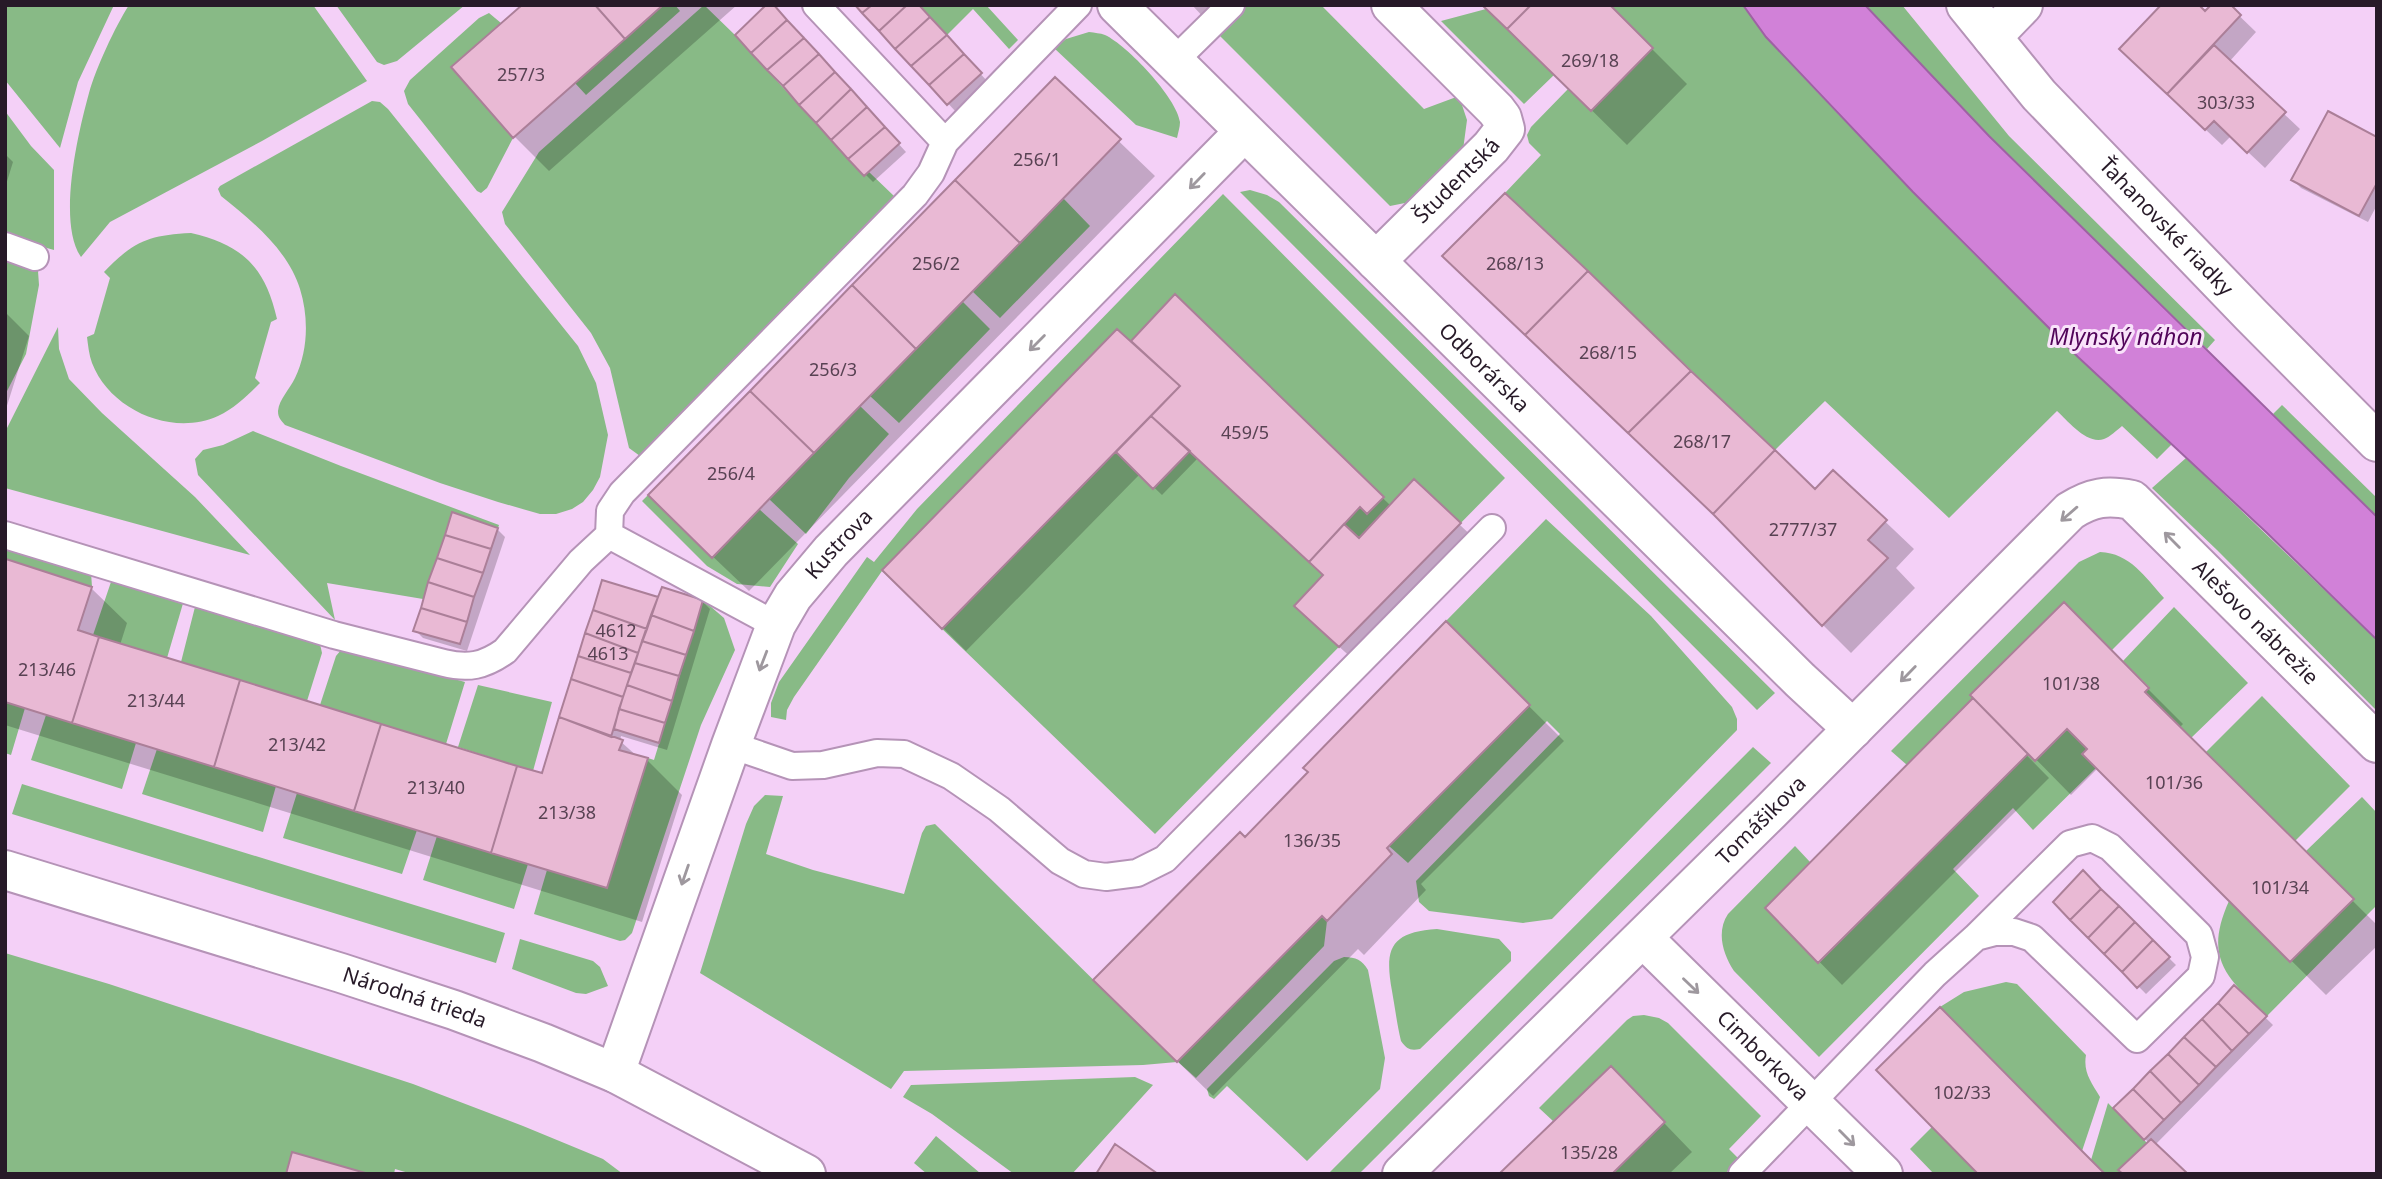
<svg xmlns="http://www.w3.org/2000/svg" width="2382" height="1179" font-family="'Noto Sans',sans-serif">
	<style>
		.green { fill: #88ba86 }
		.water { fill: #d181d8; stroke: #9e62a3; stroke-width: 2 }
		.shadow { fill: #0003 }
		.building { fill: #e9b9d4; stroke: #ab7f98; stroke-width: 2 }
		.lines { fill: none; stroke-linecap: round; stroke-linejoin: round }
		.lane-casing { stroke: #b593b7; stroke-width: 30 }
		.street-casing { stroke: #b593b7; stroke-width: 42 }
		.secondary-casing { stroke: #b593b7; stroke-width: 42 }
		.lane { stroke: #fff; stroke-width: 26 }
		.street { stroke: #fff; stroke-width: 38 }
		.secondary { stroke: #fff; stroke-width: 38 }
		.oneway { stroke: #9e989e }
		.labels { text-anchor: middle; stroke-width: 6; stroke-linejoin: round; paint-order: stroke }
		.number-label { font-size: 18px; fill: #584253 }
		.street-label { font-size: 21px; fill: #271a28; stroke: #f9e3fa }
		.water-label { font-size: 23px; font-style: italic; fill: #510459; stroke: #f9e3fa }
	</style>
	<rect width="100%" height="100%" fill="#f4d0f7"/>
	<!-- green -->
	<path class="green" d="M5,5H114L78,82L60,148L5,80Z
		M129,5H313L367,81L262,141L110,222L81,257C57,222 78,133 89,93C96,68 115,27 129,5Z
		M336,5H465L397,61L384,65L377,62Z
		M663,5H675L680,11L586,95L575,83Z
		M704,5L735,35L863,175L869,172L894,196L640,456L629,448L610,368L591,333L505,224L502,212L539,152Z
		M919,5H986L1018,40L1009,49L973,9L947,35Z
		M1243,5H1321L1424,109L1459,96L1467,120L1463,150L1410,202L1390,206L1219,35Z
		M1610,5H1743C1781,56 1826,101 1870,147C1967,250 2068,348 2172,444L2157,459L2122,426C2117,430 2110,437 2104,439C2087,445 2068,421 2057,411L1949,518L1825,401L1775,450L1505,193L1541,155L1529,143L1527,135L1531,127L1568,89L1591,111L1653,48Z
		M1865,5H1902L2009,136L2215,340L2207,349L1989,136Z
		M1486,9L1554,75L1524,104L1441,21Z
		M489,13L501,23L451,67L513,138L487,188L481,193L477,191L408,104L404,91L410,80L479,18Z
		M1089,32C1095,33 1100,33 1105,35C1127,45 1177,98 1180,122C1180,127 1178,133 1177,138L1136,125L1054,48L1066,39Z
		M372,101L380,102L388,109L578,346L596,383L608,435L600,477L593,490L583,502L572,509L556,514H540L498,502L440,483L285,425C281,420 278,418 278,411C279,399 290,389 295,378C308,351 309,318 300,289C288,250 252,221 221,196L218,189L220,186Z
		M5,111L31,146L54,170V250L5,236Z
		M1250,190L1267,195L1279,202L1775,693L1757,710L1240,192Z
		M1223,194L1505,478L1155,834L882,571L794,697L787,710L786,720L771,717V703L779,682L867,557L874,562L917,509Z
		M1063,198L1090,226L1000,318L972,291Z
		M191,233C243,245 265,267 277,319L271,322L255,378L260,383C247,396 235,408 218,416C172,437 110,410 92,363C89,355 88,345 87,337L94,334L110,278L104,272C133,242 148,235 191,233Z
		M5,254L34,266L38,271L39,285L26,354L5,395Z
		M962,301L990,329L899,423L870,396Z
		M58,327L59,349L69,379L102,413L195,497L250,555L5,488V432Z
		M2282,405L2377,498V517L2273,414Z
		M860,406L889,434L849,478L806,534L769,499Z
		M253,431L341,466L499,525L498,528L452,513L423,599L327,583L335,620L198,475L195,459L203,450L223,445Z
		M2186,458L2377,640V711L2217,550L2152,488Z
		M648,495L712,557L759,509L798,544L770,587L737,584L707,566L642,501Z
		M1546,519L1651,616L1732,707L1737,719V730L1552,919L1523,923L1429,911L1419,902L1416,881L1560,734L1547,721L1408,863L1389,846L1530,705L1446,621Z
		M5,544L91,572L92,587L7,560L5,562Z
		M2100,552C2130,553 2145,577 2164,598L2112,650L2064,603L1970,695L1973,698L1907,765L1891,751L2079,562Z
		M112,579L184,600L167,658L93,635Z
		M703,600L724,618L735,650L701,725L632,933L625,940L620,941L534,914L547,870L607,888L648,758L654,760Z
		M196,603L320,644L322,653L307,701L181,662Z
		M2174,607L2248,683L2191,738L2145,692L2149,687L2123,661Z
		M346,649L465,682L446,744L320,705L336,656L341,650Z
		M478,685L552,702L533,771L458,747Z
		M2262,696L2350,786L2295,841L2206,752Z
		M5,702L25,708L11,755L5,753Z
		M46,715L136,743L122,789L31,760Z
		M2067,729L2087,749L2082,754L2096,768L2033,830L2013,808L1953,869L1979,896L1819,1057L1734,971C1723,954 1716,932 1728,914L1795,846L1810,862L1765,908L1819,963L2028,754L2035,760Z
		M1753,747L1771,763L1359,1174H1328Z
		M157,749L276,786L263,832L142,794Z
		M22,784L505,933L496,963L12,814Z
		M297,793L417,830L402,874L283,838Z
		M765,795L783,796L766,854L813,870L904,894L922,833L926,826L935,824L1177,1062L1143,1065L904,1071L891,1089L700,973L746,824L754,806Z
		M2362,797L2377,813V905L2267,1016C2227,978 2203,959 2229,901L2289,961L2306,851Z
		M437,836L528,864L514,909L423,880Z
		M1322,916L1327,921L1324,946L1196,1078L1177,1061Z
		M1437,929L1499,939L1511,952V961L1420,1049C1410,1051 1407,1049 1401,1041C1397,1024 1395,1008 1392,991C1384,948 1391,932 1437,929Z
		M520,939L593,961L600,967L608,986L586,994L576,993L512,969Z
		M5,953L109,984L413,1084L523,1126L603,1159L623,1174H412L395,1169L394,1174H369L293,1152L286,1174H5Z
		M1344,957C1356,957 1362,960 1368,970L1385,1058L1380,1089L1307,1161L1227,1086L1214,1099L1209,1096L1207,1089L1334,961Z
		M2006,982L2017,984L2086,1055C2083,1072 2091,1082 2100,1097L2082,1151L1940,1007L1964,992Z
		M1644,1015L1659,1018L1668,1023L1761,1116L1729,1149L1739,1159L1725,1174H1612L1665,1122L1611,1066L1553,1121L1539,1108L1627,1020L1633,1016Z
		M1135,1077L1153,1085L1072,1174H1014L932,1114L903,1097L911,1085Z
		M2108,1103L2147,1143L2119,1169L2123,1174H2105L2091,1160Z
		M1932,1127L1978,1174H1934L1910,1149Z
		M936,1136L980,1173L982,1174H927L914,1163Z"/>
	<!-- water -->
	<path class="water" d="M1743,5H1865L1989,136L2377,517V640L2266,532L2078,357L1913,192L1766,37Z"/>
	<!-- shadow -->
	<path class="shadow" d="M524,5H737L549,171L514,136Z
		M857,5H917L988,82L956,112Z
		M1192,5H1222L1206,20Z
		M1485,5H1608L1687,84L1627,145Z
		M2228,5L2256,32L2229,62L2300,129L2265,168L2231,136L2222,145L2137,65L2205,13Z
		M778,11L906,152L873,182L865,174Z
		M1055,80L1155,176L749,591L685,530Z
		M2377,139V205L2368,222L2301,188L2293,180Z
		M5,154L13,162L5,188Z
		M1175,297L1391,506L1414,482L1476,540L1356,662L1312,622L1325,576L1198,458L1162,495L1140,474L966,651L885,570L1147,358Z
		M5,312L29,336L5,412Z
		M1833,472L1914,549L1896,568L1915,588L1851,653L1823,625Z
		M497,529L505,537L467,651L423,638L415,630Z
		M7,562L91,588L127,623L120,645L543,775L659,600L702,601L710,609L667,750L621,736L620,741L638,757L647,760L682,795L642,922L5,725V568Z
		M2064,605L2183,724L2179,728L2377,925V946L2326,995L2098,768L2071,795L1973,695Z
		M1446,624L1564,741L1421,884L1426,890L1364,955L1358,949L1213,1096L1130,1015L1245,839L1311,772Z
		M1973,701L2049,778L1842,985L1767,908Z
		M2083,873L2176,965L2146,994L2055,902Z
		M2234,987L2273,1025L2155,1145L2149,1143L2115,1108Z
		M1639,1097L1692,1152L1669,1174H1503Z"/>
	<!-- building -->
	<path class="building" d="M522,5H595L625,39L513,138L451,67Z
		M595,5H663L625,39Z
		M766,5H774L787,20L751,53L735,35Z
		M855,5H872L862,13Z
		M872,5H907L879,31L862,13Z
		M907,5H919L930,17L895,49L879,31Z
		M1482,5H1531L1507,29Z
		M1531,5H1610L1653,48L1591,111L1507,29Z
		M2161,5H2199L2205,11L2211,5H2231L2241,15L2167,94L2119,49Z
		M930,17L947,35L911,66L895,49Z
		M787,20L804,38L767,70L751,53Z
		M947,35L964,54L929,85L911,66Z
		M804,38L819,54L783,86L767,70Z
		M2214,45L2286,112L2247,153L2214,121L2205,130L2167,94Z
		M819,54L835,72L799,105L783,86Z
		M964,54L982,73L947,105L929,85Z
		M835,72L851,89L816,123L799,105Z
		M1055,77L1121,139L1020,243L955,180Z
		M851,89L867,107L831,140L816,123Z
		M867,107L885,127L848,159L831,140Z
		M2328,111L2377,137V183L2359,216L2291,180Z
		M885,127L900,143L864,176L848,159Z
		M955,180L1020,243L916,349L852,285Z
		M1505,193L1588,271L1525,335L1442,256Z
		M1588,271L1691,371L1628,433L1525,335Z
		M852,285L916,349L814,453L750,391Z
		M1175,294L1384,497L1367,514L1360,507L1309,562L1151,416L1180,386L1131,341Z
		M1117,329L1180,386L942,629L882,570Z
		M1691,371L1775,450L1713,514L1628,433Z
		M750,391L814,453L712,558L648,495Z
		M1151,416L1190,451L1153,489L1116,452Z
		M1775,450L1815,489L1833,470L1887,520L1868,540L1888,558L1822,626L1713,514Z
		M1414,479L1461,523L1339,647L1294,606L1323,575L1309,562L1344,524L1359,538Z
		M452,512L498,528L491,549L445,535Z
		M445,535L491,549L483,573L437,558Z
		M437,558L483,573L474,597L428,582Z
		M6,559L92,587L78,630L99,637L72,723L5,702Z
		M602,580L658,597L647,629L593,610Z
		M428,582L474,597L467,622L421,608Z
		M662,587L703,600L694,631L651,615Z
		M2064,602L2149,688L2145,692L2354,899L2290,962L2082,754L2087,749L2067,729L2035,761L1970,695Z
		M421,608L467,622L460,644L413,631Z
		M593,610L647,629L638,653L585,633Z
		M651,615L694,631L686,655L642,641Z
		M1446,621L1530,705L1387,848L1392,854L1327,921L1322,916L1177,1062L1093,980L1240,832L1245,837L1308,772L1303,768Z
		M585,633L638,653L631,673L578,656Z
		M99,637L240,680L214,767L72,723Z
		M642,641L686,655L679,676L635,663Z
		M578,656L631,673L623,697L571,679Z
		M635,663L679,676L672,701L627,685Z
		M571,679L623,697L611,737L559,717Z
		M240,680L381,724L354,811L214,767Z
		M627,685L672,701L665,723L619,709Z
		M1973,698L2028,754L1818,963L1765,908Z
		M619,709L665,723L659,743L614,729Z
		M559,717L623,740L619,750L648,758L607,888L491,853L517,766L542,773Z
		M381,724L517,766L491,853L354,811Z
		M2083,870L2101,889L2070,920L2053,902Z
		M2101,889L2119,906L2088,938L2070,920Z
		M2119,906L2135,922L2104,954L2088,938Z
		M2135,922L2153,940L2122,972L2104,954Z
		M2153,940L2170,957L2137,988L2122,972Z
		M2234,985L2267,1016L2249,1034L2218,1003Z
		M2218,1003L2249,1034L2232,1051L2202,1019Z
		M1940,1007L2082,1151L2105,1174H1978L1876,1070Z
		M2202,1019L2232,1051L2216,1067L2184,1037Z
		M2184,1037L2216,1067L2199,1085L2168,1054Z
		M2168,1054L2199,1085L2181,1103L2150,1071Z
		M1611,1066L1665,1122L1612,1174H1499Z
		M2150,1071L2181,1103L2164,1120L2133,1089Z
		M2133,1089L2164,1120L2144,1140L2113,1108Z
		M2151,1139L2188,1174H2123L2118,1170Z
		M1115,1144L1158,1174H1096Z
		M292,1152L369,1174H286Z"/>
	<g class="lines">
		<!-- lane casing -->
		<g class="lane-casing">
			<path id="lane" d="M816,5L945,142
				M1173,62L1231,5
				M5,246L35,257
				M5,535L334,635L444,663C468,669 484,666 505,651L581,561L609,535L610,511L622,493L915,195L931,173L945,142L1078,5
				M609,535L776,625
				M731,745L792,766L823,765L877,753L904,754L951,776L999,809L1060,861L1084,874L1106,877L1137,873L1165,859L1492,528
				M1742,1174L1935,974L1976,937L1995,932H2014L2032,938L2137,1039L2201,976L2205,957L2199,935L2110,847L2092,838L2070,844L1976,937"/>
		</g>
		<!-- street casing -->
		<g class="street-casing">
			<g id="street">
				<path id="s1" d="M1117,5L1800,680L1853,729"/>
				<path id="s2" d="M1966,5L2039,95L2251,315L2377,442"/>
				<path d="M1992,37L2023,5"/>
				<path id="s3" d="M1376,261L1491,147L1505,129L1502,118L1496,110L1391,5"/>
				<path id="s4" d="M1643,938L1883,1174"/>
				<path id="s5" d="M615,1073L731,745L776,625L793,596L831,551L1244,132"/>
				<path id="s6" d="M1402,1174L1771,811L2070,511C2092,497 2107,495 2132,500L2377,743"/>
			</g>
		</g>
		<!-- secondary casing -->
		<g class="secondary-casing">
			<g id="secondary">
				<path id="s7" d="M5,870L341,973L454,1010L543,1043L615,1073L806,1174"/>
			</g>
		</g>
		<!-- lane -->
		<use href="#lane" class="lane"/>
		<!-- street -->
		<use href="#street" class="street"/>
		<!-- secondary -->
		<use href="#secondary" class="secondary"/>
	</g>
	<!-- one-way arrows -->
	<defs><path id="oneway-shaft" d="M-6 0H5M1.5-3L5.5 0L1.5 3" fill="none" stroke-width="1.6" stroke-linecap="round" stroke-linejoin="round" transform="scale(1.75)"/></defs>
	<g class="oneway">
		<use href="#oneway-shaft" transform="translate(1197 181) rotate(134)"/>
		<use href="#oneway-shaft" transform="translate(1037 343) rotate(135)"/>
		<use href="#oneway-shaft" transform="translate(2069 514) rotate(139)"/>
		<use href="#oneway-shaft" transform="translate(2172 540) rotate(-135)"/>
		<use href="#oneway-shaft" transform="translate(763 661) rotate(111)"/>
		<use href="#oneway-shaft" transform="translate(1908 674) rotate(134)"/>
		<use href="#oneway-shaft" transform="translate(685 875) rotate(109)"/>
		<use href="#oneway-shaft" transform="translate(1691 986) rotate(44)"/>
		<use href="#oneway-shaft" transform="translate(1847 1138) rotate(45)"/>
	</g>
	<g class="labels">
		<!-- number labels -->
		<g class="number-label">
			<text x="1590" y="67">269/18</text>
			<text x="521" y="81">257/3</text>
			<text x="2226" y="109">303/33</text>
			<text x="1037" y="166">256/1</text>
			<text x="936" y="270">256/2</text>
			<text x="1515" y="270">268/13</text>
			<text x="1608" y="359">268/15</text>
			<text x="833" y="376">256/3</text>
			<text x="1245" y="439">459/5</text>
			<text x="1702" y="448">268/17</text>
			<text x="731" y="480">256/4</text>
			<text x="1803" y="536">2777/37</text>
			<text x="616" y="637">4612</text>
			<text x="608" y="660">4613</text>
			<text x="47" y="676">213/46</text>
			<text x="2071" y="690">101/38</text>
			<text x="156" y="707">213/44</text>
			<text x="297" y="751">213/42</text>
			<text x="2174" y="789">101/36</text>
			<text x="436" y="794">213/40</text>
			<text x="567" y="819">213/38</text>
			<text x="1312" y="847">136/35</text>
			<text x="2280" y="894">101/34</text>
			<text x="1962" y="1099">102/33</text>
			<text x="1589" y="1159">135/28</text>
		</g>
		<!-- street labels -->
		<g class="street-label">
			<text dy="7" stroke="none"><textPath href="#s3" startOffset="114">Študentská</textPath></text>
			<text dy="7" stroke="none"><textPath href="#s2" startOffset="299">Ťahanovské riadky</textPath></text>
			<text dy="7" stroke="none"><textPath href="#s1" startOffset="516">Odborárska</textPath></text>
			<text dy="7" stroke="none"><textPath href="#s5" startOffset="579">Kustrova</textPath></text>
			<text dy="7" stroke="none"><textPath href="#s6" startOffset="1180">Alešovo nábrežie</textPath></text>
			<text dy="7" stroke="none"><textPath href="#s6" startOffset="504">Tomášikova</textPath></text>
			<text dy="7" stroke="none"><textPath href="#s7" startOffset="429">Národná trieda</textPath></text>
			<text dy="7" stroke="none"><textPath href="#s4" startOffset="168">Cimborkova</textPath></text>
		</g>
		<!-- water labels -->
		<g class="water-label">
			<text x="2126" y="345">Mlynský náhon</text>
		</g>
	</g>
	<!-- border -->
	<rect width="2382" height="1179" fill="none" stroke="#271a28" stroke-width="14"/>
</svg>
